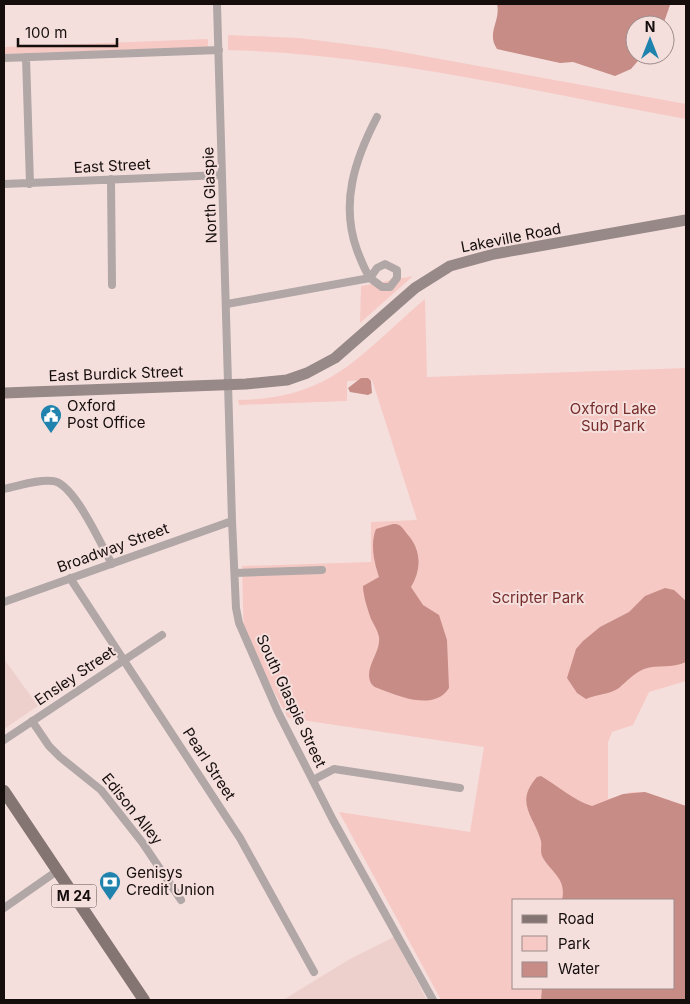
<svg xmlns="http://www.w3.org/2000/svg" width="690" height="1004" font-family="Inter,sans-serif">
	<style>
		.built { fill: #edcfcc }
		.green { fill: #f6c9c4; fill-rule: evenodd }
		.water { fill: #c78c86 }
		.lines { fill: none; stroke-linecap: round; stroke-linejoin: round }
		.street { stroke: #b1a7a6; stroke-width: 8 }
		.secondary { stroke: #978987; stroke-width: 11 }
		.primary { stroke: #847472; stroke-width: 12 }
		.labels { text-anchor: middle; stroke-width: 4; stroke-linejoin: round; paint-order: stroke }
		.shield { fill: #f5dfdd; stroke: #584d4b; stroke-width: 1 }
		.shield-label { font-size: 14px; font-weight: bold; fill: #150e0d }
		.street-label { font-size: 15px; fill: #150e0d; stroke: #f5dfdd }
		.poi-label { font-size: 15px; fill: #150e0d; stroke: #f5dfdd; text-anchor: start }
		.park-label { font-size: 15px; fill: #762d2a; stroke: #f5dfdd }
	</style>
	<rect width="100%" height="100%" fill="#f5dfdd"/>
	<!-- built -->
	<path class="built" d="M4,659L38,706L4,729Z
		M394,937L427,1000H283L350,959Z"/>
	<!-- green -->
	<path class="green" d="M228,35L299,38L385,49L686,104V119C535,92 382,54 228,50Z
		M208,39V47L4,54V47Z
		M413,276L360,323L361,286Z
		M425,299L427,377L686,368V681L649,692L633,725L612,732L608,742V799L632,792H645L686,806V1000H441L339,812L470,832L484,747L288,718L250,646H244L242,566L371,562V522L417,520L372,380L347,381V401L239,405L238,400C332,399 360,354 425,299ZM514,900H674V988H514Z"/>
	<!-- water -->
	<path class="water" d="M497,4H670V5L663,25H635V55H643L631,69L615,76L573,62L560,63L497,49C486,33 501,21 497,4Z
		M361,378H368L371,381L372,393L368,395L350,392L348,388Z
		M393,524C401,523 403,529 408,535C421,550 422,569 411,587L423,605L439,615L447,640L449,688C435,710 404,698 385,691C379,688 372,688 370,681C365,666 381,652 379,637C378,631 374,625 371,619C368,610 363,596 363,586L379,577C374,562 370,544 376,529Z
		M665,588L674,590L686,601V662C672,669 658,664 644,669C634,673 627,681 619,688C609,695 596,694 586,699L577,693L567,678L576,649L583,641L600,627L629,612L645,596Z
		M541,776C558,786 573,800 592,806L623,794L645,792L686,806V1000H541L542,988H674V900H562C567,878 551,873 542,856C540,851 542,846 541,841C534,816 514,803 537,777Z"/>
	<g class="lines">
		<!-- street -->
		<path class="street" d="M217,4L232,521L236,608L239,623L278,712L333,820L433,1000
			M26,57L30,184
			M4,58L219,50
			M111,179L112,285
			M4,184L222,175
			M227,304L370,278L382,287H390L397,278V270L385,264L377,268L370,278C364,269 361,260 357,250C340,203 355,159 377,117
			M4,489C19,486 38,479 53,481C74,483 101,545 112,564
			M235,573L322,570
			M70,578L240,838L314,972
			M4,602L232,521
			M32,721L49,746L60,757L101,790L142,842L181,900
			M4,740L162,635
			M313,780L334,769L460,788
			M4,908L57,871"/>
		<!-- secondary -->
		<path class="secondary" d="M4,393L246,384L287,380L307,373L335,358L415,288L450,266L494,254L686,220"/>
		<!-- primary -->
		<path class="primary" d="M4,791L144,1000"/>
	</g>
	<!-- icons -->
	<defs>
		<g id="civic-pin" transform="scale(1.125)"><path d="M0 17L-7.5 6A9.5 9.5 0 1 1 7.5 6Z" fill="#2083ae" stroke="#f5dfdd"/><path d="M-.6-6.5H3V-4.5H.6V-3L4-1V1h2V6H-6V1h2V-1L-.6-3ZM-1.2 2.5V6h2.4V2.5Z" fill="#fff"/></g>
		<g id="bank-pin" transform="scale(1.125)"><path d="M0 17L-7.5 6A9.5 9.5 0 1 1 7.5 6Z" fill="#2083ae" stroke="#f5dfdd"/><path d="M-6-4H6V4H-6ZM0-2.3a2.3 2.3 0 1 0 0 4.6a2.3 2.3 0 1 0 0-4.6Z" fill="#fff"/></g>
	</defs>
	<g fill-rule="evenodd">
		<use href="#civic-pin" x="51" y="415"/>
		<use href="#bank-pin" x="110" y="882"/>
	</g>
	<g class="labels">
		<!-- shield labels -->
		<rect class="shield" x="51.5" y="884.5" width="45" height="23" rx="4"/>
		<g class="shield-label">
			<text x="74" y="901">M 24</text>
		</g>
		<!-- street labels -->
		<g class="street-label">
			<text transform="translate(112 166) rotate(-3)" y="5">East Street</text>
			<text transform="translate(210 195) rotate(-92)" y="5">North Glaspie</text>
			<text transform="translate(511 238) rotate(-11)" y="5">Lakeville Road</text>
			<text transform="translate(116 374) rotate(-2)" y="5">East Burdick Street</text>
			<text transform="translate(113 548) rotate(-20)" y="5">Broadway Street</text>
			<text transform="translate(75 676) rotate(-34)" y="5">Ensley Street</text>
			<text transform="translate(291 701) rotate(65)" y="5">South Glaspie Street</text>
			<text transform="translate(209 764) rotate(57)" y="5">Pearl Street</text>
			<text transform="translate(132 809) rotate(51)" y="5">Edison Alley</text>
		</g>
		<!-- poi labels -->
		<g class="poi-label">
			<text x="67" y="411">Oxford<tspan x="67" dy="17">Post Office</tspan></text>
			<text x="126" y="878">Genisys<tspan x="126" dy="17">Credit Union</tspan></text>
		</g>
		<!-- park labels -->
		<g class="park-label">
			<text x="613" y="414">Oxford Lake<tspan x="613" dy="17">Sub Park</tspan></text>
			<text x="538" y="603">Scripter Park</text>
		</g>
	</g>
	<!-- border -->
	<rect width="690" height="1004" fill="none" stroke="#150e0d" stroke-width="10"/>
	<!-- legend -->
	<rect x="512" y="899" width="162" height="90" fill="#f5dfdd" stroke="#9b8b8a"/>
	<rect x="522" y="915" width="25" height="8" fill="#847472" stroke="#9b8b8a"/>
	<text x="558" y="924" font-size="15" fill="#150e0d">Road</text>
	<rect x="522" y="936" width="25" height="15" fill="#f6c9c4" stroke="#9b8b8a"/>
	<text x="558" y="949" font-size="15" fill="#150e0d">Park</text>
	<rect x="522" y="962" width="25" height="15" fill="#c78c86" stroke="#9b8b8a"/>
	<text x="558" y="974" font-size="15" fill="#150e0d">Water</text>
	<!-- north arrow -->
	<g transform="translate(650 40)"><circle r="24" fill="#f5dfdd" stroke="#9b8b8a"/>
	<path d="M0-4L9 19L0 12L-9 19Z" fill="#2083ae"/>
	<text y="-8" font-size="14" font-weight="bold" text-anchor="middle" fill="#150e0d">N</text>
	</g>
	<!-- scale -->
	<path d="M18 38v8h99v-8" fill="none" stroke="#150e0d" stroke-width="2.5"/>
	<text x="25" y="38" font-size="15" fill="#150e0d" stroke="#f5dfdd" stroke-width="4" paint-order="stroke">100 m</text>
</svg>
